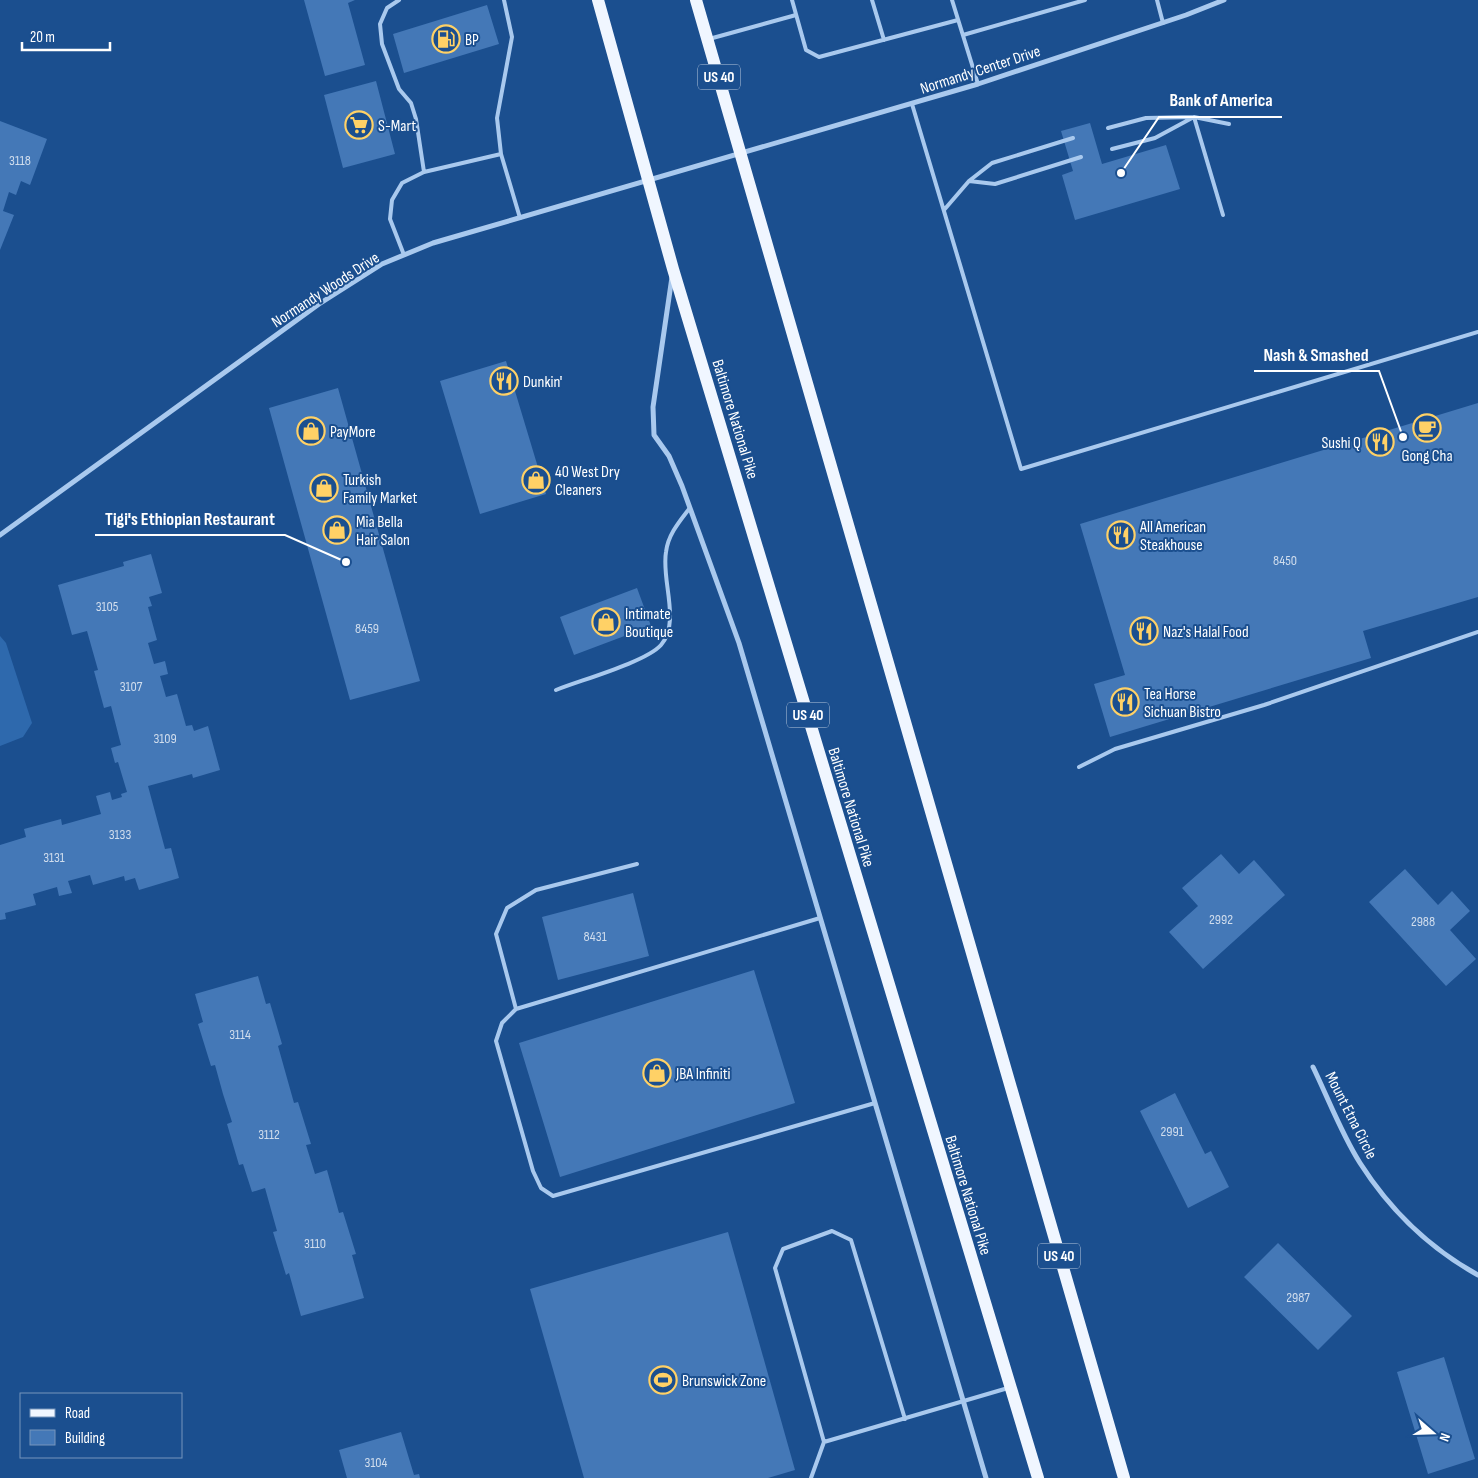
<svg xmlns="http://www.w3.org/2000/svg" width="1478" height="1478" font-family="'Sofia Sans Condensed',sans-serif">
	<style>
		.green { fill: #2e69ad }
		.building { fill: #4478b7 }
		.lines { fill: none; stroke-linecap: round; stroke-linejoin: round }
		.lane { stroke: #a9c9ee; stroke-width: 4 }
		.street { stroke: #a9c9ee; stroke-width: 5 }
		.primary { stroke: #f0f6ff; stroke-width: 12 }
		.labels { text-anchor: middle; stroke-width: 4; stroke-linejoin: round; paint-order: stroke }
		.number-label { font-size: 14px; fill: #d0dded }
		.shield { fill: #1b4f8f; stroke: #bbcadd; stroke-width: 1 }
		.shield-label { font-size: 15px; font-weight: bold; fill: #fff }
		.poi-label { font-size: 16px; fill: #fff; stroke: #1b4f8f; text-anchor: start }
		.street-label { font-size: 16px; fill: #fff; stroke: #1b4f8f }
		.leader { fill: none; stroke: #fff; stroke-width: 2 }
		.callout-dot { fill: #fff; stroke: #1b4f8f; stroke-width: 2 }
		.callout-label { font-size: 18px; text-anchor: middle; font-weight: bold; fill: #fff; stroke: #1b4f8f; stroke-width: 4; stroke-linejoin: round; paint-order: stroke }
	</style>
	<rect width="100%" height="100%" fill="#1b4f8f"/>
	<!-- green -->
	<path class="green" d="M0,636L6,643L32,723L23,737L0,746Z"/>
	<!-- building -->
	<path class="building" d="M304,0H355L348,3L365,65L325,76Z
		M487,5L499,44L404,73L393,34Z
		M376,81L395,154L343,168L324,95Z
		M0,121L47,139L30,185L21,181L16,195L9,192L3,211L14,215L0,250Z
		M1090,123L1102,164L1166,145L1180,189L1075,220L1062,175L1073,171L1061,131Z
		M506,361L546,494L480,514L440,381Z
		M338,388L420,681L350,700L269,408Z
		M1478,403V597L1363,631L1371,658L1110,737L1094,684L1125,675L1080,524Z
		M151,554L162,593L149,597L152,606L148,607L157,640L148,643L154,664L165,661L168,674L160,676L166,697L177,694L186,726L192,725L194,731L208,726L220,770L193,778L192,774L148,786L165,849L171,848L179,878L139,890L135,878L125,881L124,876L93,885L90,875L68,881L72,893L59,896L57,887L33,894L36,905L5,913L6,919L0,920V845L26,837L24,829L61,819L62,825L101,814L96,796L110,792L112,800L122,797L121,794L127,792L118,762L115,763L111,748L121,745L111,706L104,708L94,671L98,670L87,631L72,635L58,585L124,566L123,562Z
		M637,588L651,626L574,655L560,617Z
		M1221,854L1239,874L1254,860L1285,895L1203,969L1169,932L1198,906L1182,888Z
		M1405,869L1438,905L1452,891L1470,911L1450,930L1476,959L1446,986L1369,902Z
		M633,893L649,956L558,980L542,917Z
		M754,970L795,1103L560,1177L519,1043Z
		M258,976L266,1004L270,1003L282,1044L278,1046L294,1103L298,1102L311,1144L306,1145L315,1174L327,1170L339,1213L343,1212L356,1254L352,1255L364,1298L301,1316L289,1273L286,1275L273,1232L277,1231L265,1188L252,1192L243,1164L239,1165L227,1124L232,1122L223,1094L215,1065L211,1066L198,1024L203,1022L195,994Z
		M1175,1093L1205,1154L1211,1151L1229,1187L1188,1208L1140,1111Z
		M728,1232L795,1470L768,1478H584L530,1289Z
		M1278,1243L1352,1316L1318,1350L1244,1277Z
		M1444,1357L1475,1459L1428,1474L1397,1372Z
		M401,1432L414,1475L419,1474L420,1478H347L339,1450Z"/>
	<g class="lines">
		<!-- lane -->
		<path class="lane" d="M399,0L387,8L380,24L382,44L399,89L411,103L416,119L424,172L402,183L392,200L390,219L404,255
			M504,0L512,37L497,118L501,154L520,218
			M792,0L806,50L819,57L958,20
			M872,0L884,40
			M952,0L978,84
			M1157,0L1163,23
			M963,35L1085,0
			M709,39L796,15
			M912,104L1021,469L1478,332
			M1194,117L1223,215
			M1108,128L1146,118L1194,117L1229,124
			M1112,149L1155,138L1192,118
			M424,172L501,154
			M969,181L995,184L1081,157
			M944,210L969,181L992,163L1073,138
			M556,690C581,680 646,662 661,645C681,622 661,580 666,552C668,535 679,522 689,509
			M1079,767L1115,749L1264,705L1478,632
			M820,918L516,1009L502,1023L496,1041L533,1171L541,1188L553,1196L875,1103
			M516,1009L496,934L507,908L536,890L637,864
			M824,1442L1008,1388
			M811,1478L824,1442L775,1268L783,1249L832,1231L851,1240L905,1419"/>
		<!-- street -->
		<path class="street" d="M672,277L653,407L654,435L669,456L682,486L739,643L986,1478
			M0,535L319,304L382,264L433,243L978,84L1186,15L1224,0
			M1313,1067C1328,1098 1342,1135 1360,1163C1390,1210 1429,1248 1478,1275"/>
		<!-- primary -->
		<path class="primary" d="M598,0L673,269L1038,1478
			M696,0L1124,1478"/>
	</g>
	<!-- icons -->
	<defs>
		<g id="fuel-ring" transform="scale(1.4375)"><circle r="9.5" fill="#1b4f8f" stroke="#ffd166" stroke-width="1.5"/><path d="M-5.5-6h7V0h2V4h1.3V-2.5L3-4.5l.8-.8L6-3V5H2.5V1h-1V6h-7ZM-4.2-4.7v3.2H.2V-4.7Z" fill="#ffd166"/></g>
		<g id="supermarket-ring" transform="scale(1.4375)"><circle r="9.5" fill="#1b4f8f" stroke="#ffd166" stroke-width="1.5"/><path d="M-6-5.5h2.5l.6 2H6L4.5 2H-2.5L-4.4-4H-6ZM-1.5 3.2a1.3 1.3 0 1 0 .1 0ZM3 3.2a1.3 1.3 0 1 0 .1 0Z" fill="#ffd166"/></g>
		<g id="restaurant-ring" transform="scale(1.4375)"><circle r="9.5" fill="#1b4f8f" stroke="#ffd166" stroke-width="1.5"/><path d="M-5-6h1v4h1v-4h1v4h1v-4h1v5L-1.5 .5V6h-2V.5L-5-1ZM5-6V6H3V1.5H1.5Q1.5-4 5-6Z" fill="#ffd166"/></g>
		<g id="cafe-ring" transform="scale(1.4375)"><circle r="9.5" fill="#1b4f8f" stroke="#ffd166" stroke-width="1.5"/><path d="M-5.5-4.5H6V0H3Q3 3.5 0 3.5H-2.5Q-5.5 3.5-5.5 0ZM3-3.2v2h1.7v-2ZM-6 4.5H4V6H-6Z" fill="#ffd166"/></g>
		<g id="shop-ring" transform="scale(1.4375)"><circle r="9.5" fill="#1b4f8f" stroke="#ffd166" stroke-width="1.5"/><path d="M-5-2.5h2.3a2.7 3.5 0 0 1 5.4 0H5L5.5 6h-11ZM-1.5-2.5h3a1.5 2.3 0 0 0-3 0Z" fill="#ffd166"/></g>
		<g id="stadium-ring" transform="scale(1.4375)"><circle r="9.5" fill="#1b4f8f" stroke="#ffd166" stroke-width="1.5"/><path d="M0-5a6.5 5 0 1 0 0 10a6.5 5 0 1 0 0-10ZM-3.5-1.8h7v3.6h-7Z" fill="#ffd166"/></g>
	</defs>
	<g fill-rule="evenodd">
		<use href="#fuel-ring" x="446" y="39"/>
		<use href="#supermarket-ring" x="359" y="125"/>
		<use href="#restaurant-ring" x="504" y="381"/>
		<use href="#cafe-ring" x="1427" y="428"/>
		<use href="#shop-ring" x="311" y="431"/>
		<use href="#restaurant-ring" x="1380" y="442"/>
		<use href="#shop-ring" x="536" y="480"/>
		<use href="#shop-ring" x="324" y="488"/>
		<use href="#shop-ring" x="337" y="530"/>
		<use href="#restaurant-ring" x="1121" y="535"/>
		<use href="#shop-ring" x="606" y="622"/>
		<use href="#restaurant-ring" x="1144" y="631"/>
		<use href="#restaurant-ring" x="1125" y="702"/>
		<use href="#shop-ring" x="657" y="1073"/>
		<use href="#stadium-ring" x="663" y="1380"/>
	</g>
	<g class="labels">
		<!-- number labels -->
		<g class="number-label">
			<text x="20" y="165">3118</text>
			<text x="1285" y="565">8450</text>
			<text x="107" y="611">3105</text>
			<text x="367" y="633">8459</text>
			<text x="131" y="691">3107</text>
			<text x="165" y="743">3109</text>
			<text x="120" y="839">3133</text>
			<text x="54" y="862">3131</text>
			<text x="1221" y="924">2992</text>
			<text x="1423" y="926">2988</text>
			<text x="595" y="941">8431</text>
			<text x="240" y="1039">3114</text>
			<text x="1172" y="1136">2991</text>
			<text x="269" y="1139">3112</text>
			<text x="315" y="1248">3110</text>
			<text x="1298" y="1302">2987</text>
			<text x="376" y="1467">3104</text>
		</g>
		<!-- shield labels -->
		<g class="shield">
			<rect x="698" y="64.5" width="42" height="25" rx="4"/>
			<rect x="787" y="702.5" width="42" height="25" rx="4"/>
			<rect x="1038" y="1243.5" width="42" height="25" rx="4"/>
		</g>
		<g class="shield-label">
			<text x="719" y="82">US 40</text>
			<text x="808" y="720">US 40</text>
			<text x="1059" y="1261">US 40</text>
		</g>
		<!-- poi labels -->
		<g class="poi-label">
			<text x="465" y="45">BP</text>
			<text x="378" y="131">S-Mart</text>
			<text x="523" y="387">Dunkin'</text>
			<text x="330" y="437">PayMore</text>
			<text x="1361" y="448" text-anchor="end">Sushi Q</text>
			<text x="1427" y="461" text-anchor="middle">Gong Cha</text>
			<text x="555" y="477">40 West Dry<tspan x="555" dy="18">Cleaners</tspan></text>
			<text x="343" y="485">Turkish<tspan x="343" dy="18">Family Market</tspan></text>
			<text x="356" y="527">Mia Bella<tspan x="356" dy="18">Hair Salon</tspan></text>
			<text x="1140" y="532">All American<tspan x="1140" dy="18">Steakhouse</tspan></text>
			<text x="625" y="619">Intimate<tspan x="625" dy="18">Boutique</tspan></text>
			<text x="1163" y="637">Naz's Halal Food</text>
			<text x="1144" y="699">Tea Horse<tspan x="1144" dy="18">Sichuan Bistro</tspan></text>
			<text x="676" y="1079">JBA Infiniti</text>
			<text x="682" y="1386">Brunswick Zone</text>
		</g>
		<!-- street labels -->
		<g class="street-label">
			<text transform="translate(980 69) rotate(-18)" y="6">Normandy Center Drive</text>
			<text transform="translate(325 289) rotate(-33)" y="6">Normandy Woods Drive</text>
			<text transform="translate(736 419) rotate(73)" y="6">Baltimore National Pike</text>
			<text transform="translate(852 807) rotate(73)" y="6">Baltimore National Pike</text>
			<text transform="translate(1352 1115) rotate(63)" y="6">Mount Etna Circle</text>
			<text transform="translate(969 1195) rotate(73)" y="6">Baltimore National Pike</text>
		</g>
	</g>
	<!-- callouts -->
	<path class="leader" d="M1121 173L1159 117H1282M1403 437L1379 371H1254M346 562L285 535H95"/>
	<g class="callout-dot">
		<circle cx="1121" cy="173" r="5"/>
		<circle cx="1403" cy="437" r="5"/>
		<circle cx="346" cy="562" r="5"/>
	</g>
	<g class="callout-label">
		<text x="1221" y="106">Bank of America</text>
		<text x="1316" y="361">Nash &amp; Smashed</text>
		<text x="190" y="525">Tigi's Ethiopian Restaurant</text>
	</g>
	<!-- legend -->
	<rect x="20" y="1393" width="162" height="65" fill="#1b4f8f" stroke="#7695bc"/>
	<rect x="30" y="1409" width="25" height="8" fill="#f0f6ff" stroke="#7695bc"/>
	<text x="65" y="1418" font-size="15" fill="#ffffff">Road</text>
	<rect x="30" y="1430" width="25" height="15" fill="#4478b7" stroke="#7695bc"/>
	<text x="65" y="1443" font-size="15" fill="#ffffff">Building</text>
	<!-- north arrow -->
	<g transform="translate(1433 1433) rotate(110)" stroke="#1b4f8f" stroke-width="4" paint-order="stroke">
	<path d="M0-4L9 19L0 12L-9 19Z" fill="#ffffff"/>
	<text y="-8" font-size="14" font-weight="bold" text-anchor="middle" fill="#ffffff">N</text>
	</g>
	<!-- scale -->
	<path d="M22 42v8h88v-8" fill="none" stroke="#ffffff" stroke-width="2.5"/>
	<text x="30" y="42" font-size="15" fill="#ffffff" stroke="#1b4f8f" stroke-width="4" paint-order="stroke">20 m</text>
</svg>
